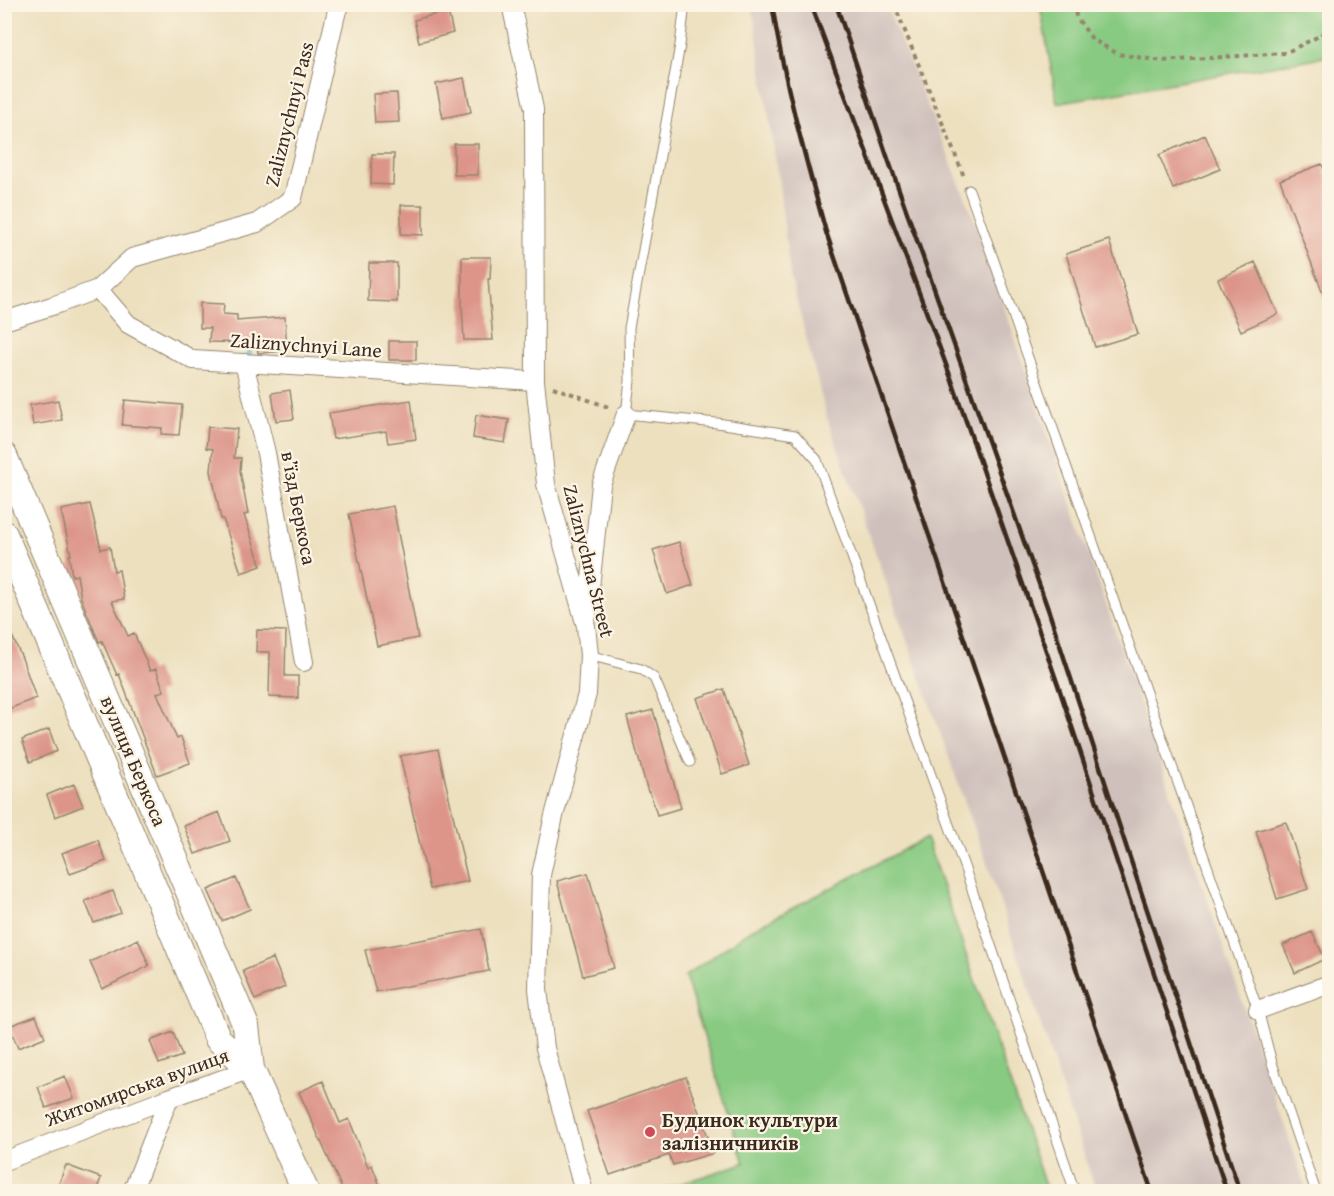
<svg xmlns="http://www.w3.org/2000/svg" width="1334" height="1196" font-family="'Gentium Book Plus',serif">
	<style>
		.industrial { fill: #cfc0bb }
		.green { fill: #88ca82; stroke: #627a50; stroke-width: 1.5 }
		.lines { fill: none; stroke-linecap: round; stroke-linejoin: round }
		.stream { stroke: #47b1c6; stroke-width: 6 }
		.building { fill: #dd958a }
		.lane-casing { stroke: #94856e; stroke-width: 11 }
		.street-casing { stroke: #94856e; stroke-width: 20 }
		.secondary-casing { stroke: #94856e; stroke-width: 28 }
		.path { stroke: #94856e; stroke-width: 4; stroke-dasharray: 4.5 4.5; stroke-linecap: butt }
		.lane { stroke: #fff; stroke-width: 9 }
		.street { stroke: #fff; stroke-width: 18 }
		.secondary { stroke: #fff; stroke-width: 26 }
		.rail { stroke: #3b2a1e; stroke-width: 4.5 }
		.poi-dot { fill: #d1495b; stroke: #fcf5e5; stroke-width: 2 }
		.labels { text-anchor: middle; stroke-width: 4.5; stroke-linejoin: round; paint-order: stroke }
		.street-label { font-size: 20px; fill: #3b2a1e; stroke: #fcf5e5 }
		.poi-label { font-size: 20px; font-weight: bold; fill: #3b2a1e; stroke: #fcf5e5; text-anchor: start }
	</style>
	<rect width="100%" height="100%" fill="#fcf5e5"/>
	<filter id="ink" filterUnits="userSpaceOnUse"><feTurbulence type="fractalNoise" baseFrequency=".0167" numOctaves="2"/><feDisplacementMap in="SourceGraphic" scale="12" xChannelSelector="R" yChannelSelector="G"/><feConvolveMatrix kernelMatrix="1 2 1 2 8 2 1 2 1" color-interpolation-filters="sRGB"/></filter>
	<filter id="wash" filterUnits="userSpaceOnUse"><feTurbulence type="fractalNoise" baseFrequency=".008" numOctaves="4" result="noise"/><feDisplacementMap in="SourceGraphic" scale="24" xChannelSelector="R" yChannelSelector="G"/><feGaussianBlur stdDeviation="1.35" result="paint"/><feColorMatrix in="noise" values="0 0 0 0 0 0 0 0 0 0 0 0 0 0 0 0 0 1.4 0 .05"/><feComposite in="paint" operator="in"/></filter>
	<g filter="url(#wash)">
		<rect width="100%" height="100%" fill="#ede0bf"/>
		<!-- industrial -->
		<path class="industrial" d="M752,5H886L973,216L1307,1191H1096L989,869L827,418L790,275L779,184Z"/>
		<!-- green -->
		<path class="green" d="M1040,5H1329V56L1057,103Z
			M926,838L1047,1191H658L744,1163L685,976L751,930Z"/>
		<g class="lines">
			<!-- stream -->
			<path class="stream" d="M247,336L250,362"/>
		</g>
		<g id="blocks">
			<!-- building -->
			<path class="building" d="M448,11L453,33L419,42L414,20Z
				M464,78L471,112L443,118L436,84Z
				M397,93L399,122L375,123L373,94Z
				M1205,135L1220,169L1173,189L1159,155Z
				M454,144H478V175H454Z
				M372,154H394L393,185L371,184Z
				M1322,164L1329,183L1328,307L1280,180Z
				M401,205H423V235L401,234Z
				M1109,240L1138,334L1095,347L1066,254Z
				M462,257H491L490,279H488L493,340H464L462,307Z
				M1255,262L1278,314L1241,331L1218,279Z
				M369,263H397V302L368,301Z
				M200,303L224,304L223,314L237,315V321L285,317L287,351L258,353L257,343L209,342L210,328H200Z
				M389,341H416V360H389Z
				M290,390L294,419L276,421L272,393Z
				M58,400L62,420L33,425L30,405Z
				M125,400L182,405L179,435L161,434L162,428L122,425Z
				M411,400L416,439L388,443L386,431L333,439L329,413Z
				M476,415L509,420L505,443L473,438Z
				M208,427L237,429L234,458H241L240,471L248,514L244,515L261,566L241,573L223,519H221L211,471L213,449L206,448Z
				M90,504L101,549L110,547L114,571L119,570L124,599L112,601L128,636L134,633L150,671L156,669L164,691L157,693L177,739L181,737L190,763L157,775L119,674L117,675L102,641L99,642L81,598L77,575L72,576L69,555H71L61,510Z
				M393,506L418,638L377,646L349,514Z
				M679,542L693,585L667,594L653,550Z
				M4,618L22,658L36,698L4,711Z
				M257,630L286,631L285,676H298V698L269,697L270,652H256Z
				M724,689L749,765L722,774L697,698Z
				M653,710L681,808L657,815L650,792H648L627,717Z
				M49,729L57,751L30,762L22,740Z
				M438,749L468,881L430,889L400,756Z
				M74,784L83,806L55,817L47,795Z
				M219,812L230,841L195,854L184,826Z
				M1286,822L1308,889L1277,899L1256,831Z
				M98,840L106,861L70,874L62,853Z
				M588,873L614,968L583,976L557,881Z
				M236,878L250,909L222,921L208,890Z
				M113,891L121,913L94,923L85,901Z
				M481,929L489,971L376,992L365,950Z
				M1312,932L1325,959L1295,973L1283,945Z
				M138,939L149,966L102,989L90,962Z
				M273,958L285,987L255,1000L243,971Z
				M36,1016L45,1037L18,1048L9,1026Z
				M173,1032L182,1056L159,1064L150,1041Z
				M65,1076L74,1098L46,1108L38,1087Z
				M686,1077L714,1153L673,1165L669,1155L610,1175L587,1111Z
				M323,1081L340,1123L349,1119L368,1167L372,1165L382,1191H343L299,1092Z
				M66,1165L101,1178L96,1191H56Z"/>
		</g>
	</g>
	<g filter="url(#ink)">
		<use href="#blocks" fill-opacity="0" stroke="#94856e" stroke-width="1.5"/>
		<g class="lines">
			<!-- lane casing -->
			<g class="lane-casing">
				<path id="lane" d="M685,4L680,45L629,328L630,381L626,414L717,423L795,435L817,460L965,869L1075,1192
					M969,190L1258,1010L1272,1063L1316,1192
					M589,655L641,669L654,678L690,762"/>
			</g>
			<!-- street casing -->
			<g class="street-casing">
				<path id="street" d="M511,4L534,109L535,381L546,484L586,626L589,655L587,694L554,816L541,875L538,989L545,1048L584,1192
					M98,289L128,324L193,360L535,381
					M4,321L55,305L98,289L132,258L257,223L293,198L337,10L342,4
					M244,363L266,453L304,662
					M587,616L601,485L626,414
					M1258,1010L1330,984
					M4,1161L169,1098L251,1069
					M132,1192L169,1098"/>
			</g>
			<!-- secondary casing -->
			<g class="secondary-casing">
				<path id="secondary" d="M4,456L246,1026L251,1069L306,1192
					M4,534L218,1039L251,1069"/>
			</g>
			<!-- path -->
			<path class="path" d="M894,4L965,179
				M1072,4L1077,18L1092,39L1118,54L1162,61L1285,53L1321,35L1330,25
				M553,387L611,408"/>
			<!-- lane -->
			<use href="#lane" class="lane"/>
			<!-- street -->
			<use href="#street" class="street"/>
			<!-- secondary -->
			<use href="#secondary" class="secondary"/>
			<!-- rail -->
			<path class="rail" d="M772,4C784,82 805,157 826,232L1152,1192
				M811,4L951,378L1058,685L1227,1192
				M836,4L887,156L1049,612L1240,1192"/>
		</g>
	</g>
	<!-- markers -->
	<circle class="poi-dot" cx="650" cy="1132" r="6"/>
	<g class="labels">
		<!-- street labels -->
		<g class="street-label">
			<text transform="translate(289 114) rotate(-76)" y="7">Zaliznychnyi Pass</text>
			<text transform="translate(306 345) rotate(4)" y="7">Zaliznychnyi Lane</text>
			<text transform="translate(299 508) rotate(79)" y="7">в’їзд Беркоса</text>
			<text transform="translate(589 561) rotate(76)" y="7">Zaliznychna Street</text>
			<text transform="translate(134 761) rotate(67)" y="7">вулиця Беркоса</text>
			<text transform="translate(137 1087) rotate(-20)" y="7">Житомирська вулиця</text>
		</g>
		<!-- poi labels -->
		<g class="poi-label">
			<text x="662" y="1127">Будинок культури<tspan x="662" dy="23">залізничників</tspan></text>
		</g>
	</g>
	<!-- margin -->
	<rect width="1334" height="1196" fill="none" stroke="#fcf5e5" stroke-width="24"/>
</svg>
